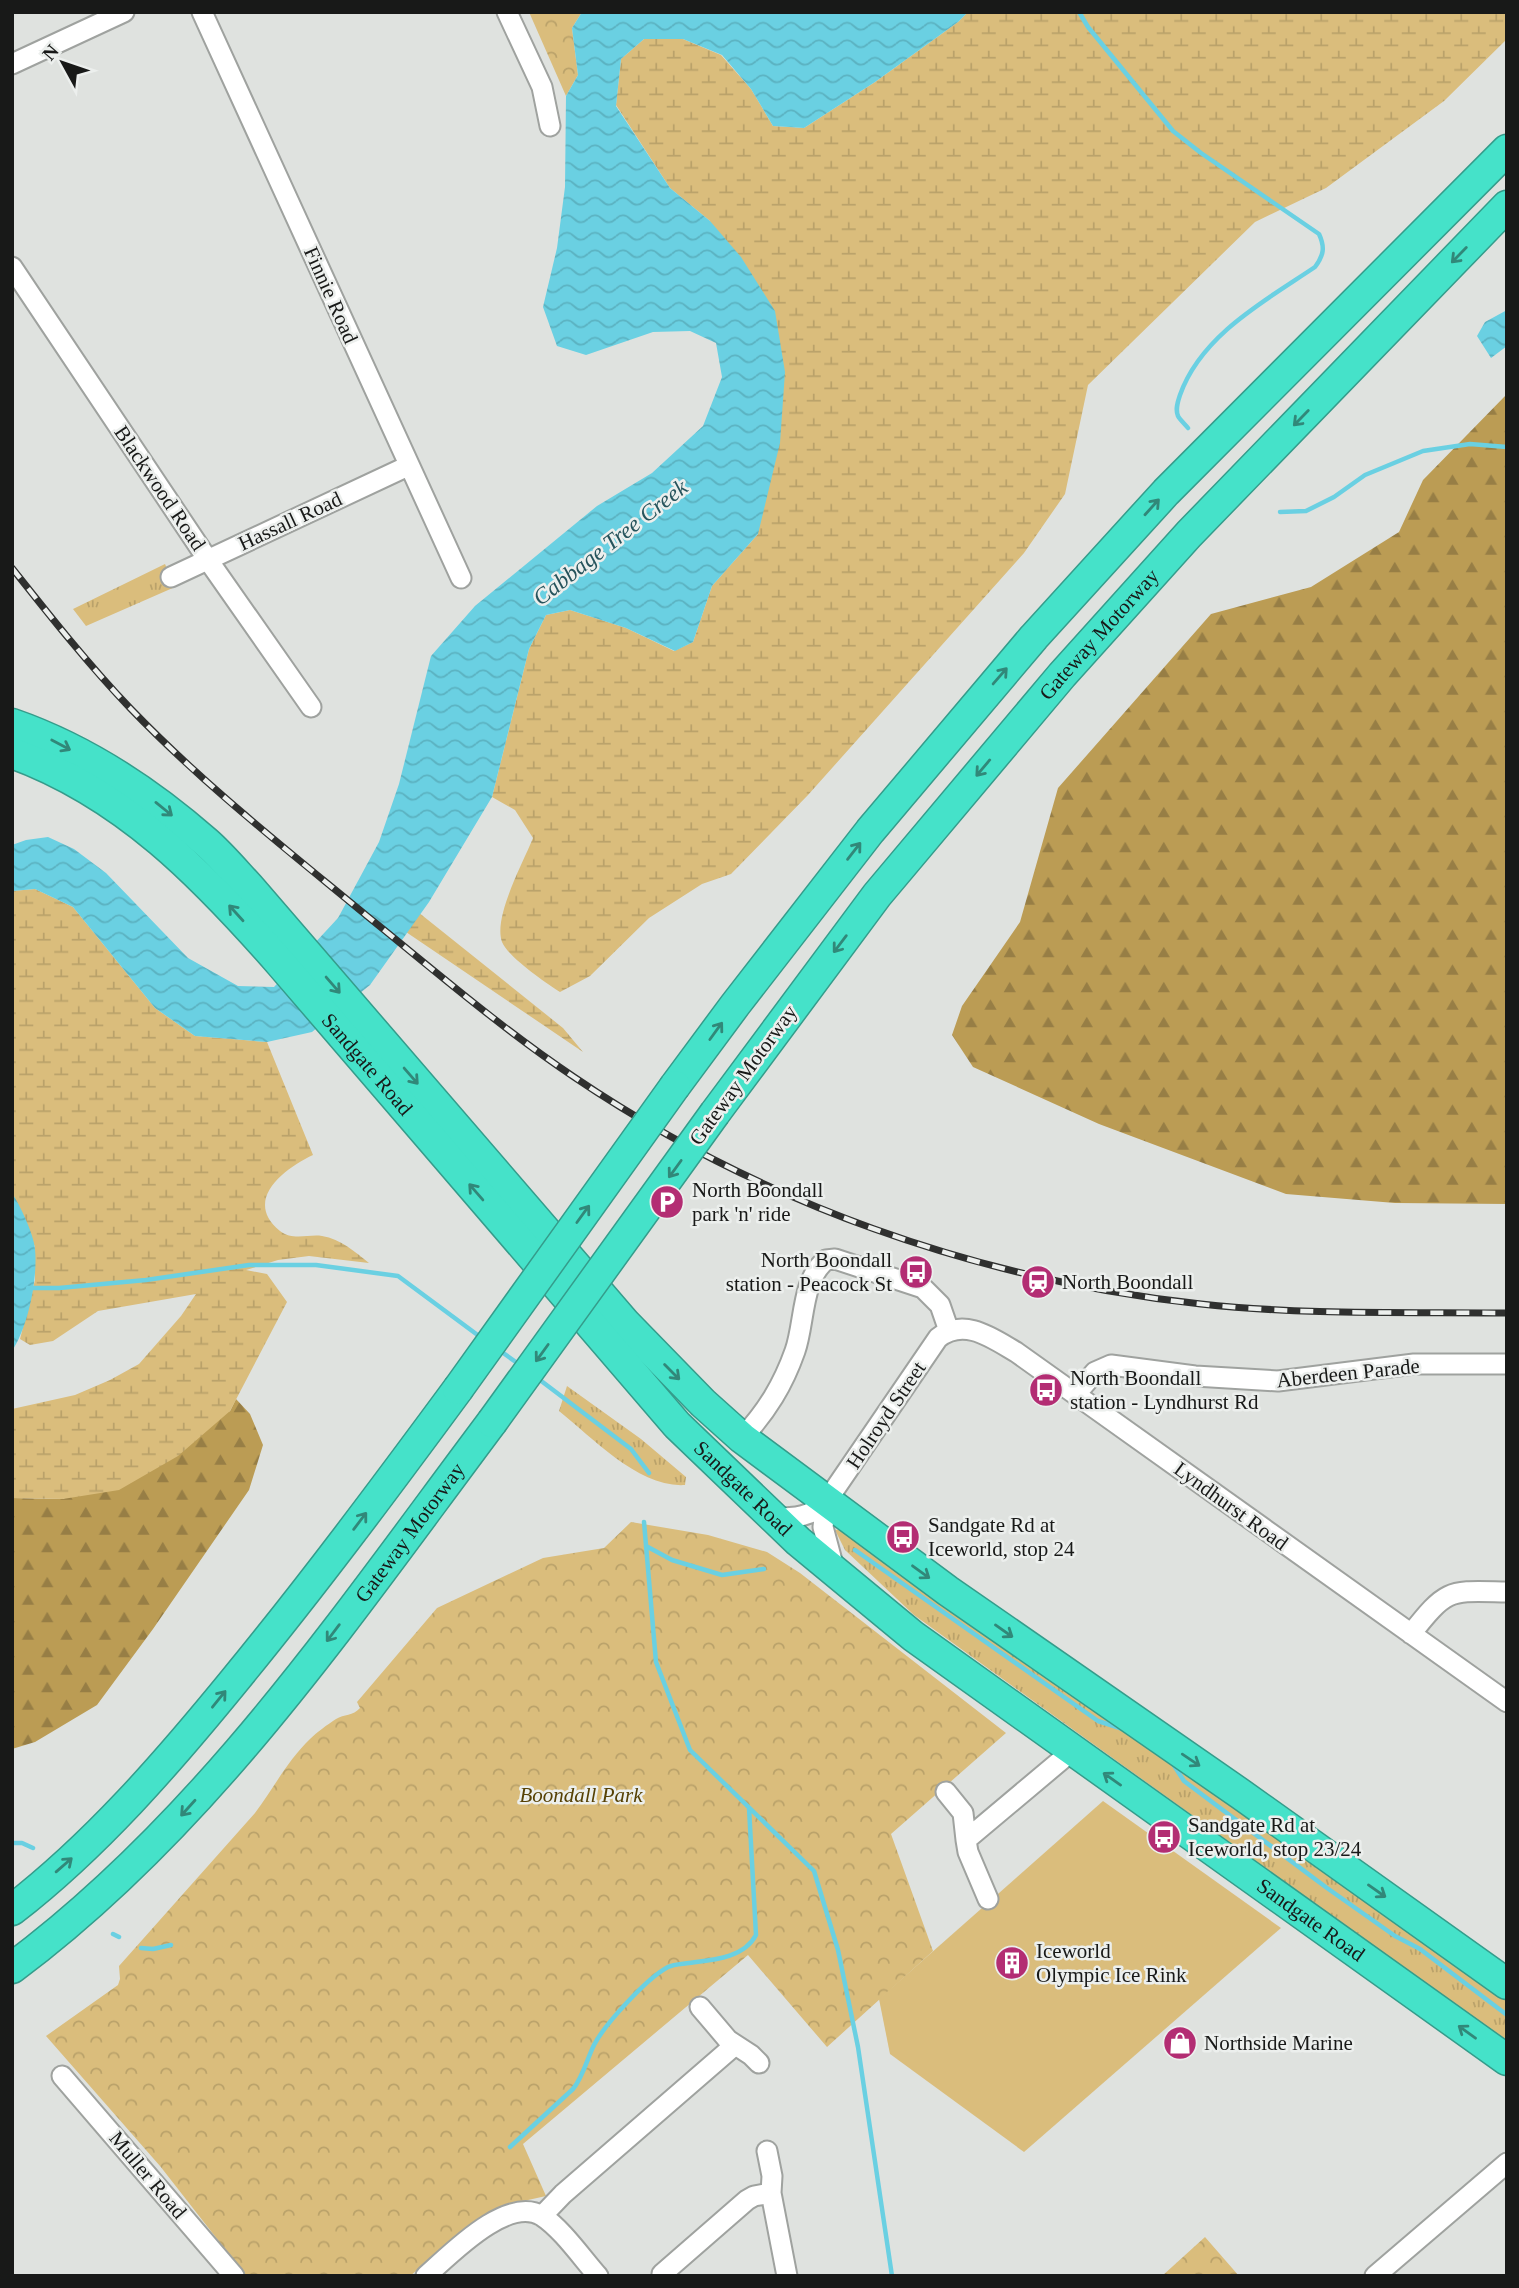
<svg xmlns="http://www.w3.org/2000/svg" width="1519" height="2288" font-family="'Times New Roman',serif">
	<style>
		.grass { fill: url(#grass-tufts) }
		.forest { fill: url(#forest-firs) }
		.wetland { fill: url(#wetland-marsh) }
		.park { fill: url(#park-crowns) }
		.pitch { fill: #dabd7c }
		.water { fill: url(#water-waves) }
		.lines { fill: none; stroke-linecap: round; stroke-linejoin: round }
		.stream { stroke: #6ad0e2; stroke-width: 4.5 }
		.minor-casing { stroke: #9fa29f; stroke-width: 23 }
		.highway-casing { stroke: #359c8b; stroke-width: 33 }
		.minor { stroke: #fff; stroke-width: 19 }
		.highway { stroke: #45e2c9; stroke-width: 30 }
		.rail-casing { stroke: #2f302f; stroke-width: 7 }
		.rail { stroke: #ecefed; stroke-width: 4.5; stroke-dasharray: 13; stroke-linecap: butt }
		.highway-bridge-casing { stroke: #359c8b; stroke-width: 33; stroke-linecap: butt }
		.highway-bridge { stroke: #45e2c9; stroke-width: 30 }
		.oneway { stroke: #318879 }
		.labels { text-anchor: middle; stroke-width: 5; stroke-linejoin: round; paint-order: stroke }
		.street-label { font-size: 21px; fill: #181918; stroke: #ecefed }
		.poi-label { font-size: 21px; fill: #181918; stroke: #ecefed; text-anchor: start }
		.park-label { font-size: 21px; font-style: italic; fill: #564104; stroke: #ecefed }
		.water-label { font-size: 23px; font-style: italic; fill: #26545c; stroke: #ecefed }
	</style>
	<defs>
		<pattern id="grass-tufts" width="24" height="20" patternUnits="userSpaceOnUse" patternTransform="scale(1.75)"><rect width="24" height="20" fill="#dabd7c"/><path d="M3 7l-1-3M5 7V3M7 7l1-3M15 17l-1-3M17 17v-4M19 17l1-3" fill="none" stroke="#baa26a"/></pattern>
		<pattern id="forest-firs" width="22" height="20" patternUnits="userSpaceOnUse" patternTransform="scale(1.75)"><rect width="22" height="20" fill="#bb9c54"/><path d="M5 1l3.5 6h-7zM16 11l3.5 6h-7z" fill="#977e45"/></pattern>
		<pattern id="wetland-marsh" width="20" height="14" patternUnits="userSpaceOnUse" patternTransform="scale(1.75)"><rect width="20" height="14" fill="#dabd7c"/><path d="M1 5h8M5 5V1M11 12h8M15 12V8" fill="none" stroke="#baa26a"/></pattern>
		<pattern id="park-crowns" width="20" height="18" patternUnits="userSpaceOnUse" patternTransform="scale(1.75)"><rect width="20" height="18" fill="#dabd7c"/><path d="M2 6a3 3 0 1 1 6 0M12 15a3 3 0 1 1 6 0" fill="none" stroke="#baa26a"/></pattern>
		<pattern id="water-waves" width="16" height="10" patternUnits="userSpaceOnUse" patternTransform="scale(1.75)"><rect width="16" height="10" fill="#6ad0e2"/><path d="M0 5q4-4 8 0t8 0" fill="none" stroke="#5bb2c1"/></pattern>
	</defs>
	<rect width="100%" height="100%" fill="#dfe2df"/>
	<!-- grass -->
	<path class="grass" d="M165,564L175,587L86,626L73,609Z
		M567,1386L641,1439L686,1477L685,1485C639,1488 593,1438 559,1411Z
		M843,1529L1507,1991V2042L914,1615L845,1550L835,1530Z"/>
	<!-- forest -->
	<path class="forest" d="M1507,394V1204L1395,1203L1286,1194L1099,1124L973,1067L952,1035L962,1006L1020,922L1058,788L1211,614L1311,587L1399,532L1423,480Z
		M236,1399L250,1414L263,1445L249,1490L153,1629L97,1705L35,1742L12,1749V1498L63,1499L230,1411Z"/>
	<!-- wetland -->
	<path class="wetland" d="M968,12H1507V39L1444,101L1326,188L1255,222L1088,385L1065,494L1024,553L808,795L731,874L702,884L649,918L590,976L560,992C546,983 508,957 502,942C493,917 523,863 533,838L515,810L492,797L529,649L546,615L570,610L626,628L674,651L693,642L712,586L758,534L710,221L670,188L616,105L621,59L644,39H683L721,55L751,89L773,126L804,128L875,82L958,22Z
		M35,889L73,907L155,1008L195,1036L267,1042L313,1155C285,1168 242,1200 280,1231C293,1241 308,1234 322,1236C341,1239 355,1252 369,1263L309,1256L278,1260L246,1270L267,1274L287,1302L230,1411L178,1456L119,1490L63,1499L12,1498V1409L75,1395L110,1380L139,1364L181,1316L196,1294L98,1311L53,1341L30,1345L20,1339L35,1280V1247L12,1193V891Z
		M418,912L563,1028L583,1052L406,932Z"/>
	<!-- park -->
	<path class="park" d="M529,12H582L572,28L578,75L566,96Z
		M631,1522L708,1535L767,1552L800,1573L1006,1733L891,1834L933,1951L827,2047L748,1955L523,2144L546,2196L501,2206L483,2216L410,2276H246L160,2166L46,2036L118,1985L120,1979L119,1966L255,1813C274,1788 287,1761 310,1739C317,1732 327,1725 336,1719C344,1714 353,1716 360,1708L357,1702L437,1608L543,1558L604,1548Z
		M1205,2237L1239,2276H1162Z"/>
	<!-- pitch -->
	<path class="pitch" d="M1103,1801L1281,1928L1024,2152L890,2054L879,1999Z"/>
	<!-- water -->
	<path class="water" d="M582,12H968L958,22L875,82L804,128L773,126L751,89L722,55L683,39H644L621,59L616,106L670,188L710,221L741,257L775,311L785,372L780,443L758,534L712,586L693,642L675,651L626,628L570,610L546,615L529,649L492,797L429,902L370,985L312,1032L267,1042L195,1036L155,1008L73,907L35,889L12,891V845L26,840L48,837L74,849L106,873L188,958L238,986L274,987L338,918L379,842L399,784L431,656L475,606L597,506L652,473L703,426L722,377L716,343L690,331L653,332L586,355L557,346L543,307L557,248L565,187L566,96L578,75L572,28Z
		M1507,310V346L1491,358L1477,336L1485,322Z
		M12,1193C20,1205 34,1235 35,1249C38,1279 28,1327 12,1351Z"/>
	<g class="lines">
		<!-- stream -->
		<path class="stream" d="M1079,12L1088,27L1173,131L1201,153L1319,234C1325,247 1324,255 1315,267C1266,300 1201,335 1180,395C1178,401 1175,409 1178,416C1180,420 1185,424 1188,428
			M1280,512L1306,511L1334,497L1365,475L1423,451L1470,444L1507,447
			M28,1288H59L146,1280L249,1265H316L398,1276L483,1339
			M499,1350L520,1365
			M536,1377L631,1449L649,1473
			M644,1522L656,1662L690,1750L814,1871L838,1950L858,2047L892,2276
			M646,1546L672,1560L722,1575L764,1569
			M855,1550L1098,1721L1123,1729
			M1173,1764L1184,1781L1327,1888L1395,1936L1420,1949L1507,2015
			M12,1843H22L33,1848
			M113,1934L119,1937
			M141,1948L153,1949L171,1945
			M510,2147L573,2089C583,2077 587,2059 594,2045C605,2024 647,1978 668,1967C674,1964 683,1964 689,1963C713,1960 744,1958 756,1935L749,1808"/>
		<!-- minor casing -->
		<g class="minor-casing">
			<path id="minor" d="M202,12L461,578
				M507,12L542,87L550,126
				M12,64L124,12
				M12,267L208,560L311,707
				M171,577L408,466
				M1076,1394L1095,1372L1111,1365L1195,1376L1278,1381L1414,1364H1507
				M742,1438C767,1411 783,1385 795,1351C805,1323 801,1280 826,1260L835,1259L923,1288L940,1305L949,1331
				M826,1502L823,1527L835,1572
				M774,1518C795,1518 811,1517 826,1502L938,1338C964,1317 992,1338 1016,1352L1507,1702
				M1411,1634C1448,1587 1449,1591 1507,1592
				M946,1792L963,1813L966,1840
				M988,1899L968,1852L966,1840L1072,1751
				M700,2007L728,2040L751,2055L759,2063
				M62,2076L234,2276
				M767,2151L772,2176L771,2193L787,2276
				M542,2216L563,2194L735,2045
				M662,2274L747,2200L754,2196L771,2193
				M426,2276C450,2255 507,2195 542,2216C562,2229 582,2258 598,2276
				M1375,2276L1507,2163"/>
		</g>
		<!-- highway casing -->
		<g class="highway-casing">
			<g id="highway">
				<path d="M12,724C84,749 149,792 206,842C222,856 236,873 251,889L625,1323L703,1403L742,1438L948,1591L1242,1795L1507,1984"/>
				<path id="s1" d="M12,753C125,794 204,876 281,964L677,1425L798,1541L913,1636L1507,2060"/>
				<path d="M675,1086L735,1005L870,831L1034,637L1166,492L1507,150"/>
				<path id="s2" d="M715,1113L877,895L1062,675L1189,534L1507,206"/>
				<path d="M12,1910C96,1845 167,1763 234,1681C312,1586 385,1488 458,1389"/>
				<path id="s3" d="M12,1968C208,1822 347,1615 492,1422"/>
			</g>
		</g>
		<!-- minor -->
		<use href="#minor" class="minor"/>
		<!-- highway -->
		<use href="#highway" class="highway"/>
		<!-- rail casing -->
		<g class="rail-casing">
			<path id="rail" d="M12,568C50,616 88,664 130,708C203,784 286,849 367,916C435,971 501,1028 574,1077C760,1203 978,1280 1201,1304C1302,1315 1405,1312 1507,1313"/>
		</g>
		<!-- rail -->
		<use href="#rail" class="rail"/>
		<!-- highway-bridge casing -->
		<g class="highway-bridge-casing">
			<path id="highway-bridge" d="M458,1389L675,1086
				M492,1422L715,1113"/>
		</g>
		<!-- highway-bridge -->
		<use href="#highway-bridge" class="highway-bridge"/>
	</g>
	<!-- one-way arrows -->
	<defs><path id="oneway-shaft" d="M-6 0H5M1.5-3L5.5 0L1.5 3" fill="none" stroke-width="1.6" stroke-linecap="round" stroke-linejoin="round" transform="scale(1.75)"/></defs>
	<g class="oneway">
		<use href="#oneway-shaft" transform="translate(1459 255) rotate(134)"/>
		<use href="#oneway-shaft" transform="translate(1301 418) rotate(134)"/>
		<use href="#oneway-shaft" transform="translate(1152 507) rotate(-48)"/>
		<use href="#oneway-shaft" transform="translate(1000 676) rotate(-49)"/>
		<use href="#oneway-shaft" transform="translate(61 745) rotate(28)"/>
		<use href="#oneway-shaft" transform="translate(983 768) rotate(130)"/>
		<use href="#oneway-shaft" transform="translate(164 809) rotate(39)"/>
		<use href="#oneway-shaft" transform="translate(854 851) rotate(-52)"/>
		<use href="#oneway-shaft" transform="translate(236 913) rotate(-132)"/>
		<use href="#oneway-shaft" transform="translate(840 944) rotate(127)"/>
		<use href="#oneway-shaft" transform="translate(333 985) rotate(49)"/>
		<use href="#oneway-shaft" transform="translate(716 1031) rotate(-54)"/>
		<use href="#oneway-shaft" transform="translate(411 1076) rotate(49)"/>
		<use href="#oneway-shaft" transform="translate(675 1169) rotate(126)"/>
		<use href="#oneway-shaft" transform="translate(476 1192) rotate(-131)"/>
		<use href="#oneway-shaft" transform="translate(583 1214) rotate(-54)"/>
		<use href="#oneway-shaft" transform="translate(542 1353) rotate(126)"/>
		<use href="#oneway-shaft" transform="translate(672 1372) rotate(45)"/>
		<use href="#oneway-shaft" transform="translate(360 1521) rotate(-53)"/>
		<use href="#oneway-shaft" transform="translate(921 1572) rotate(36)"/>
		<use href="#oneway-shaft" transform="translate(1004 1631) rotate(35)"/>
		<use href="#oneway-shaft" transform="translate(333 1633) rotate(127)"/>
		<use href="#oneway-shaft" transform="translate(219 1699) rotate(-51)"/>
		<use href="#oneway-shaft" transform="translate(1191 1760) rotate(34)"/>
		<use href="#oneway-shaft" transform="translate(1112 1779) rotate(-145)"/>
		<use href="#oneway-shaft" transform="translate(188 1808) rotate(132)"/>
		<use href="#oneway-shaft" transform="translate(64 1865) rotate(-41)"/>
		<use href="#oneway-shaft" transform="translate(1377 1891) rotate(35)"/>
		<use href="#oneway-shaft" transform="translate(1467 2032) rotate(-144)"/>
	</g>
	<!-- icons -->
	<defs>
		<g id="parking-disc" transform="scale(1.75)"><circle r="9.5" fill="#b32d73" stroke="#ecefed"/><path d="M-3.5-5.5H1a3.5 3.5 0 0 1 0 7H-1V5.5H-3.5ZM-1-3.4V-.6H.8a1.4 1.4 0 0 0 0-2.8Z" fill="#fff"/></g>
		<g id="bus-disc" transform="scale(1.75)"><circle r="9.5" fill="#b32d73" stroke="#ecefed"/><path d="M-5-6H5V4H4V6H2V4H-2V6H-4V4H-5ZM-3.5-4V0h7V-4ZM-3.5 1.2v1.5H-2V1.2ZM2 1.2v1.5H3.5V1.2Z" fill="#fff"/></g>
		<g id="station-disc" transform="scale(1.75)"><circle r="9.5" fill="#b32d73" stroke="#ecefed"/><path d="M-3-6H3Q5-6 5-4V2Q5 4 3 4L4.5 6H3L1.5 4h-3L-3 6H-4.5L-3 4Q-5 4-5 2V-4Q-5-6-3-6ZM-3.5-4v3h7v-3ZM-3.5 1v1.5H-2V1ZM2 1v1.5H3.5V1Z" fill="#fff"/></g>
		<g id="building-disc" transform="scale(1.75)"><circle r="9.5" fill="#b32d73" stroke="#ecefed"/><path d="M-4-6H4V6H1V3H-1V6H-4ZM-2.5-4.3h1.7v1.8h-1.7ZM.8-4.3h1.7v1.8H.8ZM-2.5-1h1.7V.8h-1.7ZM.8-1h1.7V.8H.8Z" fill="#fff"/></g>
		<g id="shop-disc" transform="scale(1.75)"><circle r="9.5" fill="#b32d73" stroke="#ecefed"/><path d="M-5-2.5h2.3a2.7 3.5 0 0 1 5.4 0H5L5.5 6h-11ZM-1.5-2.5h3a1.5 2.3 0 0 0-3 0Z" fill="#fff"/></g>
	</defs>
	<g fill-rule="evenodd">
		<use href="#parking-disc" x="667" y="1202"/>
		<use href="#bus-disc" x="916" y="1272"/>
		<use href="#station-disc" x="1038" y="1282"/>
		<use href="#bus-disc" x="1046" y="1390"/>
		<use href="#bus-disc" x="903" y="1537"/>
		<use href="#bus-disc" x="1164" y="1837"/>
		<use href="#building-disc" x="1012" y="1963"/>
		<use href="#shop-disc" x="1180" y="2043"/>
	</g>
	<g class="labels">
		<!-- street labels -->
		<g class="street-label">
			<text transform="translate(331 295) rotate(66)" y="7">Finnie Road</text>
			<text transform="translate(160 488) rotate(56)" y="7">Blackwood Road</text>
			<text transform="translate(290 521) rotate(-25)" y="7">Hassall Road</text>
			<text dy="7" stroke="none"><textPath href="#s2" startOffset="614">Gateway Motorway</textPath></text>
			<text dy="7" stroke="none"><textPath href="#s1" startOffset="478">Sandgate Road</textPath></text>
			<text transform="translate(743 1075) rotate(-54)" y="7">Gateway Motorway</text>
			<text transform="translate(1348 1373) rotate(-6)" y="7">Aberdeen Parade</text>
			<text transform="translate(886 1415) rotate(-56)" y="7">Holroyd Street</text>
			<text dy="7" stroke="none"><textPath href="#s1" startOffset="1045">Sandgate Road</textPath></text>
			<text transform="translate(1231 1506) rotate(36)" y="7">Lyndhurst Road</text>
			<text dy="7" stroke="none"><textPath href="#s3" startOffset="592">Gateway Motorway</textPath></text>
			<text dy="7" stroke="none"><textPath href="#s1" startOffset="1759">Sandgate Road</textPath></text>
			<text transform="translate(148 2175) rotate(50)" y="7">Muller Road</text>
		</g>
		<!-- poi labels -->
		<g class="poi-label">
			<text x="692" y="1197">North Boondall<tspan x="692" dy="24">park 'n' ride</tspan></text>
			<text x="892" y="1267" text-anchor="end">North Boondall<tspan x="892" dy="24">station - Peacock St</tspan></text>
			<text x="1062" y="1289">North Boondall</text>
			<text x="1070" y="1385">North Boondall<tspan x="1070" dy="24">station - Lyndhurst Rd</tspan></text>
			<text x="928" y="1532">Sandgate Rd at<tspan x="928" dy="24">Iceworld, stop 24</tspan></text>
			<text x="1188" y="1832">Sandgate Rd at<tspan x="1188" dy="24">Iceworld, stop 23/24</tspan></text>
			<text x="1036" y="1958">Iceworld<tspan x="1036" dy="24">Olympic Ice Rink</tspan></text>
			<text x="1204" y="2050">Northside Marine</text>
		</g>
		<!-- park labels -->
		<g class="park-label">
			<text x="581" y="1802">Boondall Park</text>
		</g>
		<!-- water labels -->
		<g class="water-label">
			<text transform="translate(610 542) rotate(-38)" y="8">Cabbage Tree Creek</text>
		</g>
	</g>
	<!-- border -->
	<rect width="1519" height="2288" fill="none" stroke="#181918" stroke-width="28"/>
	<!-- north arrow -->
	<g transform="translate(63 63) rotate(310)" stroke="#ecefed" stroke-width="5" paint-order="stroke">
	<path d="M0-5L12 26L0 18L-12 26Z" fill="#181918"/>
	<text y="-10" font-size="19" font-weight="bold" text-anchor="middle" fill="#181918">N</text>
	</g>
</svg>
